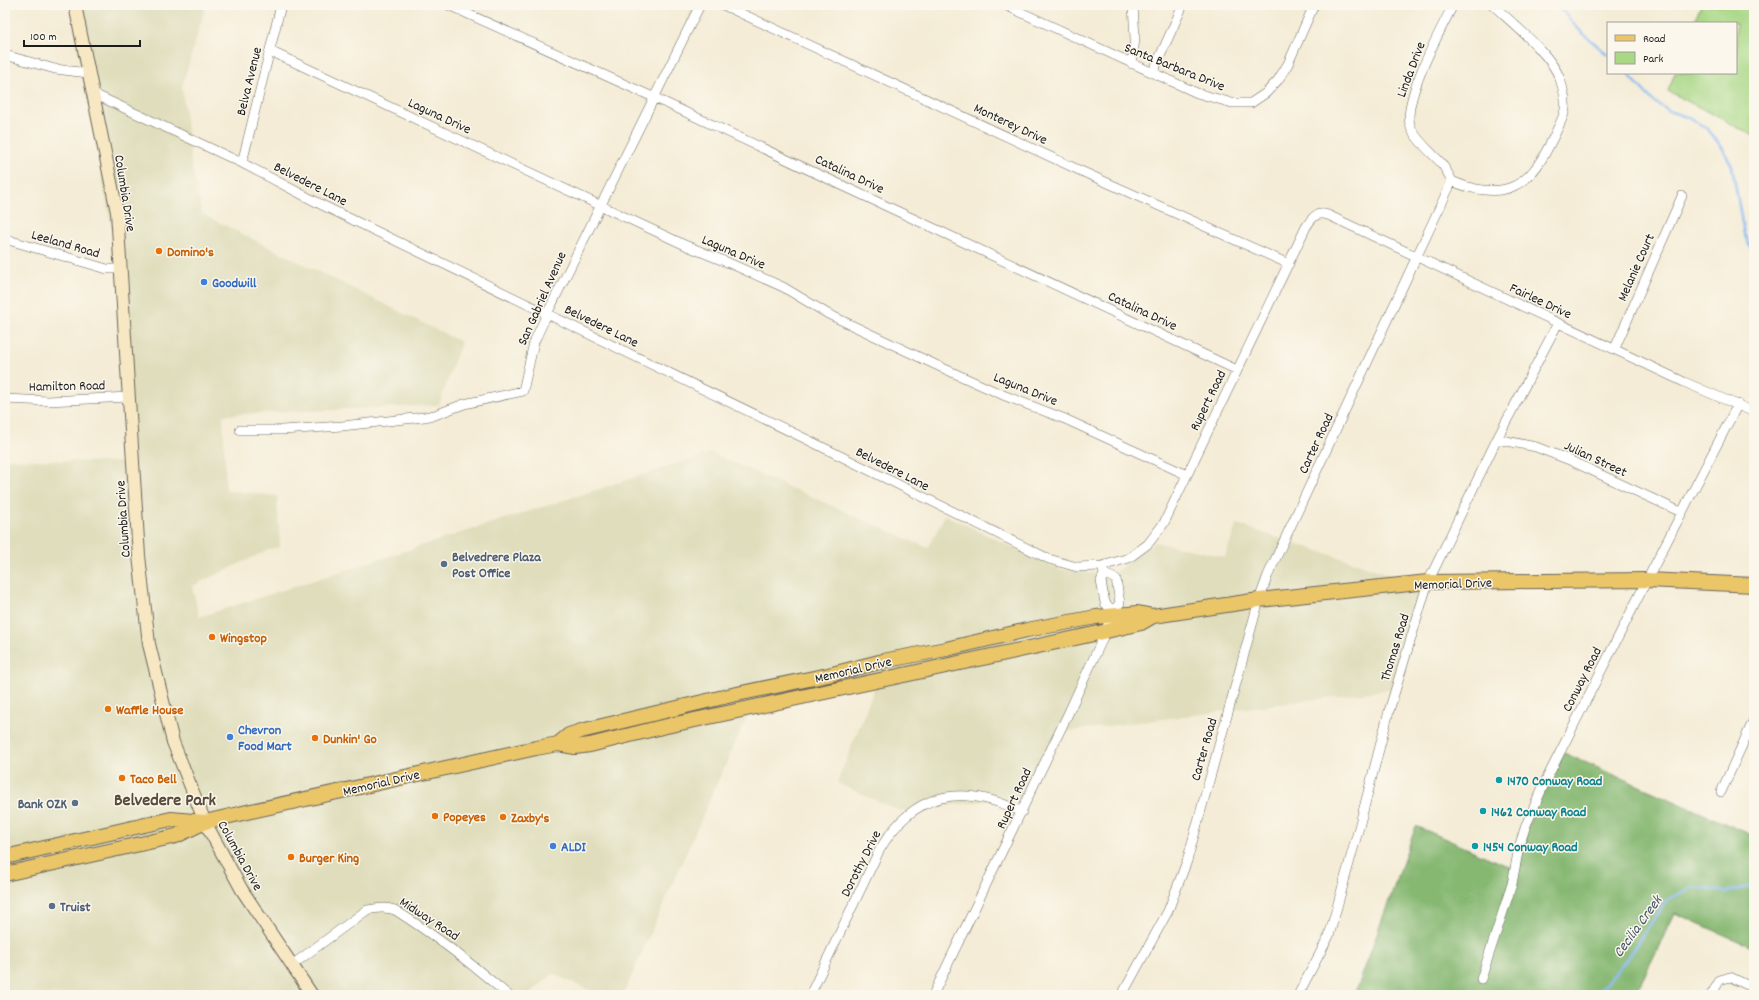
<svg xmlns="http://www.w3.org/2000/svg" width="1759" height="1000" font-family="Dekko,sans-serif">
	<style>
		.built { fill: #dfddbb }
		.green { fill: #a8d785; stroke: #627a50 }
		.forest { fill: #86b872; stroke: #516a47 }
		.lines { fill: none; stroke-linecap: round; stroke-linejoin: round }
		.stream { stroke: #89b9f5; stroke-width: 2.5 }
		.minor-casing { stroke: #68655d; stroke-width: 10 }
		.secondary-casing { stroke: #68655d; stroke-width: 14 }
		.primary-casing { stroke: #68655d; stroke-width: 16 }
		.minor { stroke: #fff; stroke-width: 9 }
		.secondary { stroke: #f7e8c3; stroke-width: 12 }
		.primary { stroke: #ebc669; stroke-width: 14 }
		.food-dot { fill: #e8710a; stroke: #fbf7ec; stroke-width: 1.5 }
		.shop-dot { fill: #3f7fe0; stroke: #fbf7ec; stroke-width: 1.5 }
		.service-dot { fill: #5c6f8a; stroke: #fbf7ec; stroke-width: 1.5 }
		.culture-dot { fill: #0f9aa8; stroke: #fbf7ec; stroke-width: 1.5 }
		.labels { text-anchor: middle; stroke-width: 3; stroke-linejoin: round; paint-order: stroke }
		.street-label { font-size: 14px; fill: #1c1c1c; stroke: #fbf7ec }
		.food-label { font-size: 14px; font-weight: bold; fill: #c56008; stroke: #fbf7ec; text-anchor: start }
		.shop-label { font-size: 14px; font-weight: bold; fill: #366cbe; stroke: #fbf7ec; text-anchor: start }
		.service-label { font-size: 14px; font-weight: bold; fill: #4e5e75; stroke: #fbf7ec; text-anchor: start }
		.culture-label { font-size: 14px; font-weight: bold; fill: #0d838f; stroke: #fbf7ec; text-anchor: start }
		.water-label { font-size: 15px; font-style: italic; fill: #425368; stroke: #fbf7ec }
		.district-label { font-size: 18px; font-weight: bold; fill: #594c3c; stroke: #fbf7ec }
	</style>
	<rect width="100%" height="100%" fill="#fbf7ec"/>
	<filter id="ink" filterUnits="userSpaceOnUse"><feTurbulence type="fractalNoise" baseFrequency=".025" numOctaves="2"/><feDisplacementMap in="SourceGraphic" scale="8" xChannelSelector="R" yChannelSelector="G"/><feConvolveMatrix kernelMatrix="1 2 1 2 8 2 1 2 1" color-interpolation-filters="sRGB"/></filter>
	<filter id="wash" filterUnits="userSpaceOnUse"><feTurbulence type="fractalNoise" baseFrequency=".012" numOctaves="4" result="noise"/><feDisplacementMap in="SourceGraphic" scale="16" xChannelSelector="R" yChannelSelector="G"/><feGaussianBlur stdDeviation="0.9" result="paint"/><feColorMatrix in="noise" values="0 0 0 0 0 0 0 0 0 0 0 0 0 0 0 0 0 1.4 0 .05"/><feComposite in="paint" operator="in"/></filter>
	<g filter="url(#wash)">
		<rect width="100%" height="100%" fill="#f4ecd6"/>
		<!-- built -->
		<path class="built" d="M71,5H206L182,87L191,163L202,214L461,342L439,405L223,415L226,490L277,496L280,547L270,549L192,586L199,617L711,453L928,548L945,515L1059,569L1111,575L1155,542L1225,557L1237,524L1263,533L1360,564L1423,587L1394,689L1062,732L1021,797L900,811L837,783L877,682L752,705L623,995H600L553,974L528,995H5V459L133,463L121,275L81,70Z"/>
		<!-- green -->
		<path class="green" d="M1701,5H1754V136L1668,91L1675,73H1736V23H1694Z"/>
		<!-- forest -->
		<path class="forest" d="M1557,750L1754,836V948L1675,913L1635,995H1355L1416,826L1512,868Z"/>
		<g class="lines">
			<!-- stream -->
			<path class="stream" d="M1561,5C1567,23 1594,42 1608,55
				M1627,73L1654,102L1671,112L1687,117L1707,128L1723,149L1732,166L1744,234L1754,255
				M1595,995L1623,964L1667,900L1693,887L1726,892L1754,886"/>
		</g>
	</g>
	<g filter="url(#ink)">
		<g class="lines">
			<!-- minor casing -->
			<g class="minor-casing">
				<path id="minor" d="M448,5L653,97L1237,370
					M723,5L1081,171L1289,264
					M1005,5L1197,93L1232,103H1251L1266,93L1278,80L1288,64L1314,5
					M270,51L687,246L729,263L783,287L828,314L936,365L1003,395L1065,419L1187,475
					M5,55L55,69L88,73
					M1132,64L1135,38L1133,5
					M1153,72L1183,5
					M94,94L242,163L324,206L810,441L1049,559L1077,567L1102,566L1129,558L1148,544L1164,523L1306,227C1312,218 1316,211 1328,215L1684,382L1754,412
					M242,163L281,5
					M1452,181C1469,189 1496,195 1514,186C1536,176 1546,152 1556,132C1559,125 1564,117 1565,109C1566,100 1563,88 1560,79C1551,54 1513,24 1493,5
					M1452,181C1449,175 1445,168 1441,163C1431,152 1417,141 1411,128C1400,104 1441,29 1453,5
					M5,239L107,269H120
					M1615,348L1682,196
					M5,399L48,401L129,397
					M240,430H282L342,426L424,417L435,415L464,404L523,391L534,342L547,314L700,5
					M1497,439L1536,447L1567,459L1681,512
					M1103,569L1104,574L1101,581L1105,603L1113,611
					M1721,792L1754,719
					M292,965L367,910C378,908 385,907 395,910C436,936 471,963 508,995
					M1481,979L1512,884L1519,847L1526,825L1546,780L1647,580L1738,404
					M810,995L879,851C913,791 962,783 1022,812
					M933,995L1068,714L1102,640L1113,611L1120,603L1116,579L1104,574
					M1122,995L1168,911L1187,861L1259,600L1268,575L1452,181
					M1298,995L1329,936L1358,831L1389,711L1428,582L1497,439L1558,323
					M1711,995L1720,980L1730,977L1754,988"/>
			</g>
			<!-- secondary casing -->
			<g class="secondary-casing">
				<path id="secondary" d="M75,5L117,212L139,556L149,644L173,742L205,822L242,890L312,995"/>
			</g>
			<!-- primary casing -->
			<g class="primary-casing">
				<path id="primary" d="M558,744L569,735L581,731L732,695L828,675L883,661L946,649L1027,630L1096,617L1138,613L1153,616L1259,600L1428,582L1647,580L1754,585
					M5,857L171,819L204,822
					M5,874L176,836L205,822L247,812L536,748L558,744L575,747L590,745L662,727L1094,634L1141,623L1153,616"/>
			</g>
			<!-- minor -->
			<use href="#minor" class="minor"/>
			<!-- secondary -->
			<use href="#secondary" class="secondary"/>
			<!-- primary -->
			<use href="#primary" class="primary"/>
		</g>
	</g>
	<!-- markers -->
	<g class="food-dot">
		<circle cx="159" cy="251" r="4"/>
		<circle cx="212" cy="637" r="4"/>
		<circle cx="108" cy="709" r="4"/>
		<circle cx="315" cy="738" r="4"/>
		<circle cx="122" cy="778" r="4"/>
		<circle cx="435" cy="816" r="4"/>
		<circle cx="503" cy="817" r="4"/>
		<circle cx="291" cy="857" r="4"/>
	</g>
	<g class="shop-dot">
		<circle cx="204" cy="282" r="4"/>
		<circle cx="230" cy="737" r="4"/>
		<circle cx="553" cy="846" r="4"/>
	</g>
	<g class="service-dot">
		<circle cx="444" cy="564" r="4"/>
		<circle cx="75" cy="803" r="4"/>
		<circle cx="52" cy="906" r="4"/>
	</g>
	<g class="culture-dot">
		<circle cx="1499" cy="780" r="4"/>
		<circle cx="1483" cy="811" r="4"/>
		<circle cx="1475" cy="846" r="4"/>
	</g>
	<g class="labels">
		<!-- street labels -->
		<g class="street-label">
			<text transform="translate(1175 66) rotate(22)" y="5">Santa Barbara Drive</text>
			<text transform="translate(1410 69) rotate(-69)" y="5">Linda Drive</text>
			<text transform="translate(248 81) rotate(-76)" y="5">Belva Avenue</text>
			<text transform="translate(440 115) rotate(25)" y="5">Laguna Drive</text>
			<text transform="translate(1011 123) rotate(25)" y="5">Monterey Drive</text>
			<text transform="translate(850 173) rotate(25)" y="5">Catalina Drive</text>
			<text transform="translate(311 183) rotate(27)" y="5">Belvedere Lane</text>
			<text transform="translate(126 193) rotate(81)" y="5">Columbia Drive</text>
			<text transform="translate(66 243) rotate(16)" y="5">Leeland Road</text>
			<text transform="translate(734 251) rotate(23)" y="5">Laguna Drive</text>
			<text transform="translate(1635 267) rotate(-66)" y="5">Melanie Court</text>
			<text transform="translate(541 298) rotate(-66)" y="5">San Gabriel Avenue</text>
			<text transform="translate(1541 300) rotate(25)" y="5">Fairlee Drive</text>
			<text transform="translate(1143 310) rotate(25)" y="5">Catalina Drive</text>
			<text transform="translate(602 325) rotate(26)" y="5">Belvedere Lane</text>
			<text transform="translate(67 385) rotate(-1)" y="5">Hamilton Road</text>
			<text transform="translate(1026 388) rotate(22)" y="5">Laguna Drive</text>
			<text transform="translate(1207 400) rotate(-64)" y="5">Rupert Road</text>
			<text transform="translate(1315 443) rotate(-65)" y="5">Carter Road</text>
			<text transform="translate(1596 458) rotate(25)" y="5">Julian Street</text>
			<text transform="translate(893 468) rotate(27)" y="5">Belvedere Lane</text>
			<text transform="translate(122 519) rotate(-94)" y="5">Columbia Drive</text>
			<text transform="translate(1453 583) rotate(-2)" y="5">Memorial Drive</text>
			<text transform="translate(1394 647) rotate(-73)" y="5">Thomas Road</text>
			<text transform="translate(853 669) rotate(-13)" y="5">Memorial Drive</text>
			<text transform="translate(1581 679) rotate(-63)" y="5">Conway Road</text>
			<text transform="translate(1203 749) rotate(-74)" y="5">Carter Road</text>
			<text transform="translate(381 782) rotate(-13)" y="5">Memorial Drive</text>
			<text transform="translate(1013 798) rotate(-65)" y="5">Rupert Road</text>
			<text transform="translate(241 855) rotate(61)" y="5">Columbia Drive</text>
			<text transform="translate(860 863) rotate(-63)" y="5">Dorothy Drive</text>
			<text transform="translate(430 918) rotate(33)" y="5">Midway Road</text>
		</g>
		<!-- food labels -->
		<g class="food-label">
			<text x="167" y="256">Domino's</text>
			<text x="220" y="642">Wingstop</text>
			<text x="116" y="714">Waffle House</text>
			<text x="323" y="743">Dunkin' Go</text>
			<text x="130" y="783">Taco Bell</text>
			<text x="443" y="821">Popeyes</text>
			<text x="511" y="822">Zaxby's</text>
			<text x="299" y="862">Burger King</text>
		</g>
		<!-- shop labels -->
		<g class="shop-label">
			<text x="212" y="287">Goodwill</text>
			<text x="238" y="734">Chevron<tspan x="238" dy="16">Food Mart</tspan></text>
			<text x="561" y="851">ALDI</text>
		</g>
		<!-- service labels -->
		<g class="service-label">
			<text x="452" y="561">Belvedrere Plaza<tspan x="452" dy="16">Post Office</tspan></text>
			<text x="67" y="808" text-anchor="end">Bank OZK</text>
			<text x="60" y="911">Truist</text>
		</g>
		<!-- culture labels -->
		<g class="culture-label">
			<text x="1507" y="785">1470 Conway Road</text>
			<text x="1491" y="816">1462 Conway Road</text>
			<text x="1483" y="851">1454 Conway Road</text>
		</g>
		<!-- water labels -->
		<g class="water-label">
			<text transform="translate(1637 926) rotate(-54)" y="5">Cecilia Creek</text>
		</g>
		<!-- district labels -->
		<g class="district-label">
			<text x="165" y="805">Belvedere Park</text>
		</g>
	</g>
	<!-- margin -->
	<rect width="1759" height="1000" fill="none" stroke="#fbf7ec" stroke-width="20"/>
	<!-- legend -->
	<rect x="1607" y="22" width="130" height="52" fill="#fbf7ec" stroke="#a29f99"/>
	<rect x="1615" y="35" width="20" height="6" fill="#ebc669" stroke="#a29f99"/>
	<text x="1643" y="42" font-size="12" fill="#1c1c1c">Road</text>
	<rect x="1615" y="52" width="20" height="12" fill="#a8d785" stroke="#a29f99"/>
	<text x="1643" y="62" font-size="12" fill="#1c1c1c">Park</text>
	<!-- scale -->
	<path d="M24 40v6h116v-6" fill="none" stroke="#1c1c1c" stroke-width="2"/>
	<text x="30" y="40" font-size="12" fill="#1c1c1c" stroke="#fbf7ec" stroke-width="3" paint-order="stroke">100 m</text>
</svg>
